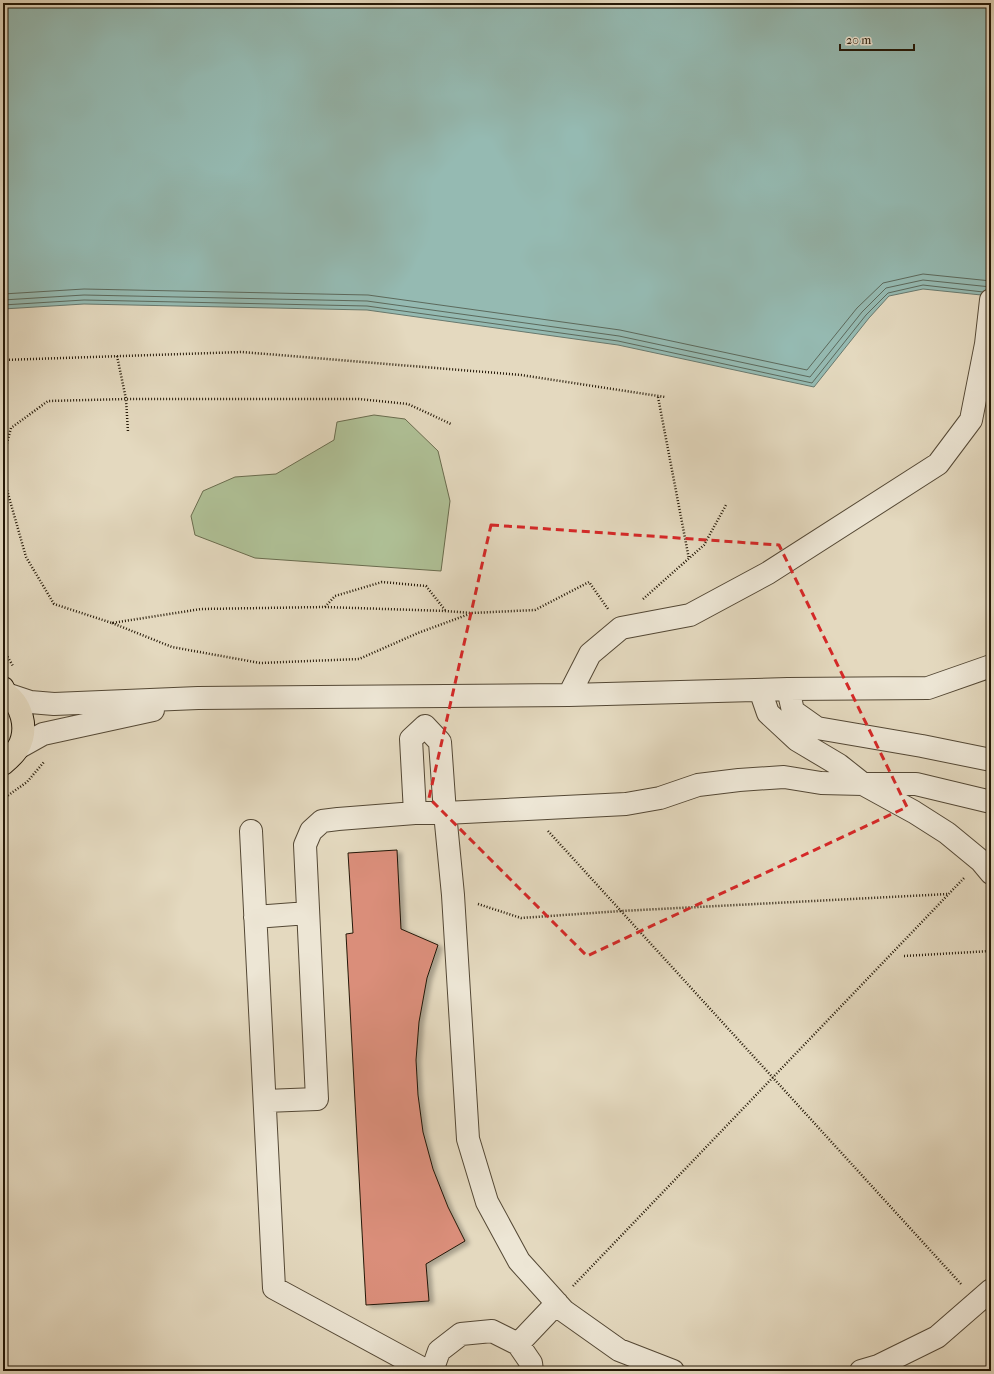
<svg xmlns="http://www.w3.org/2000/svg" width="994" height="1374" font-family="'IM FELL French Canon',serif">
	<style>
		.green { fill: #afc096; stroke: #6a6c4e }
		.water { fill: #95bab2; stroke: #68796e }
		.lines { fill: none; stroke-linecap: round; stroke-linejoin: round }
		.shore { stroke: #5c695c; stroke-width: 1 }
		.building { fill: #da8e7a; stroke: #241807; filter: url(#shadow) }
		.minor-casing { stroke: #544835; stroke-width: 24 }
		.major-casing { stroke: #241807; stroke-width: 24 }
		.highway-casing { stroke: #241807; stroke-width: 24 }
		.path { stroke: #241807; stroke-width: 2.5; stroke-dasharray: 1 2; stroke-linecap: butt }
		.minor { stroke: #ede6d5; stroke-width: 22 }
		.major { stroke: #e4d9bf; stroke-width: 22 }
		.highway { stroke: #e4d9bf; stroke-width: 22 }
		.marked { fill: none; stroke: #d62828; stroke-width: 3; stroke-dasharray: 8 5; stroke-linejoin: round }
	</style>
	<defs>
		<filter id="shadow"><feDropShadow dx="4.5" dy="2.5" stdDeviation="2" flood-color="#0004"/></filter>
	</defs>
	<rect width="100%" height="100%" fill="#e4d9bf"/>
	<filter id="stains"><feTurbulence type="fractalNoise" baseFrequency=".005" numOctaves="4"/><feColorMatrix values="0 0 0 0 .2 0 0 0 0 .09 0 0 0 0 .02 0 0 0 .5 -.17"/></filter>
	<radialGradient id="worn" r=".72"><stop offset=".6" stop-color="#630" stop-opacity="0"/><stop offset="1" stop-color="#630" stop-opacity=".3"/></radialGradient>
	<!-- green -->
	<path class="green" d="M374,415L405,419L438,451L450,501L441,571L255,558L195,535L191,516L203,491L235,477L276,474L334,440L337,422Z"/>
	<!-- water -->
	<path class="water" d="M3,3H991V296L923,289L889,296L869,318L814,387L618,345L367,310L84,304L3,309Z"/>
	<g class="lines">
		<!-- shore -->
		<path class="shore" d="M3,294L84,289L368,295L620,330L807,370L857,308L883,283L923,274L991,281
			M3,300L84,295L367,301L619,336L810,377L862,312L886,288L923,280L991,287
			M3,305L84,300L367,306L618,341L812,383L866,315L888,293L923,285L983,292"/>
	</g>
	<!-- building -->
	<path class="building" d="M397,850L401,929L438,945L427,978L419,1022L416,1060L418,1095L423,1132L433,1169L448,1207L465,1241L426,1264L429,1301L366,1305L346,934L353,933L348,853Z"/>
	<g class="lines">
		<!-- minor casing -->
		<g class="minor-casing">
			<path id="minor" d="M788,689L793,711L817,728L922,746L991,760
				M760,690L768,713L797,740L839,765L863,784H916L991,802
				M6,694L30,702L54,704L198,698L569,695L788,689L928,688L991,666
				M569,695L590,654L621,628L690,615L768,573L938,464L971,420L986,344L991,300
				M18,748L43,734L153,710
				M415,813L411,739L425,726L440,742L445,813L453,895L468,1139L487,1202L519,1261L564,1311L619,1350L673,1371
				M251,831L274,1288L427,1371
				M255,917L308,913
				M265,1101L317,1099L305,845L311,831L322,821L338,819L415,813H445L626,804L660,798L698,785L739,780L784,777L821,783L863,784L914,812L947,833L981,861L991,873
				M518,1344L557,1303
				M432,1371L439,1351L461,1334L492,1331L518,1344L531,1363L532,1371
				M861,1371L878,1366L937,1337L991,1290"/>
		</g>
		<!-- major casing -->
		<g class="major-casing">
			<path id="major" d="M3,692C22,702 29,729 18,748C15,754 9,759 3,764"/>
		</g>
		<!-- highway casing -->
		<g class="highway-casing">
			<path id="highway" d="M3,688L6,694"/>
		</g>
		<!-- path -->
		<path class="path" d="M117,356L126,399L128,432
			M3,360L242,352L521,375L665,397
			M658,397L689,559
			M3,458L11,428L48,401L126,399H359L408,404L451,424
			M3,476L26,557L54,604L112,623L201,609L325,607L446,611L471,613
			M643,599L704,545L726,505
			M325,607L335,596L382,582L426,586L445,610
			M112,623L172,647L260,663L359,659L418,633L472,613L535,610L589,582L608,609
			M3,649L13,666
			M3,799L27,782L44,762
			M548,831L961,1284
			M478,904L521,918L621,911L948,894
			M904,956L991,951
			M573,1286L965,877"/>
		<!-- minor -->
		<use href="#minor" class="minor"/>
		<!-- major -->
		<use href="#major" class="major"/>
		<!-- highway -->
		<use href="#highway" class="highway"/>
	</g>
	<!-- marked area -->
	<path class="marked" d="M491,525L779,545L907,807L587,956L429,798Z"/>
	<!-- margin -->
	<rect width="994" height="1374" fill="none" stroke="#e4d9bf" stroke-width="16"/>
	<rect x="4" y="4" width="986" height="1366" fill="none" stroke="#241807" stroke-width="2"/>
	<rect x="8" y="8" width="978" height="1358" fill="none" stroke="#241807"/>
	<!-- scale -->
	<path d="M840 44v6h74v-6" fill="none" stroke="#241807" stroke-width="2"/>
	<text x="846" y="44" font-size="12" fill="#241807" stroke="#ede6d5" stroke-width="3" paint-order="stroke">20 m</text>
	<rect width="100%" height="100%" filter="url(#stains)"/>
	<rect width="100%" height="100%" fill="url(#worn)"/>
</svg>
